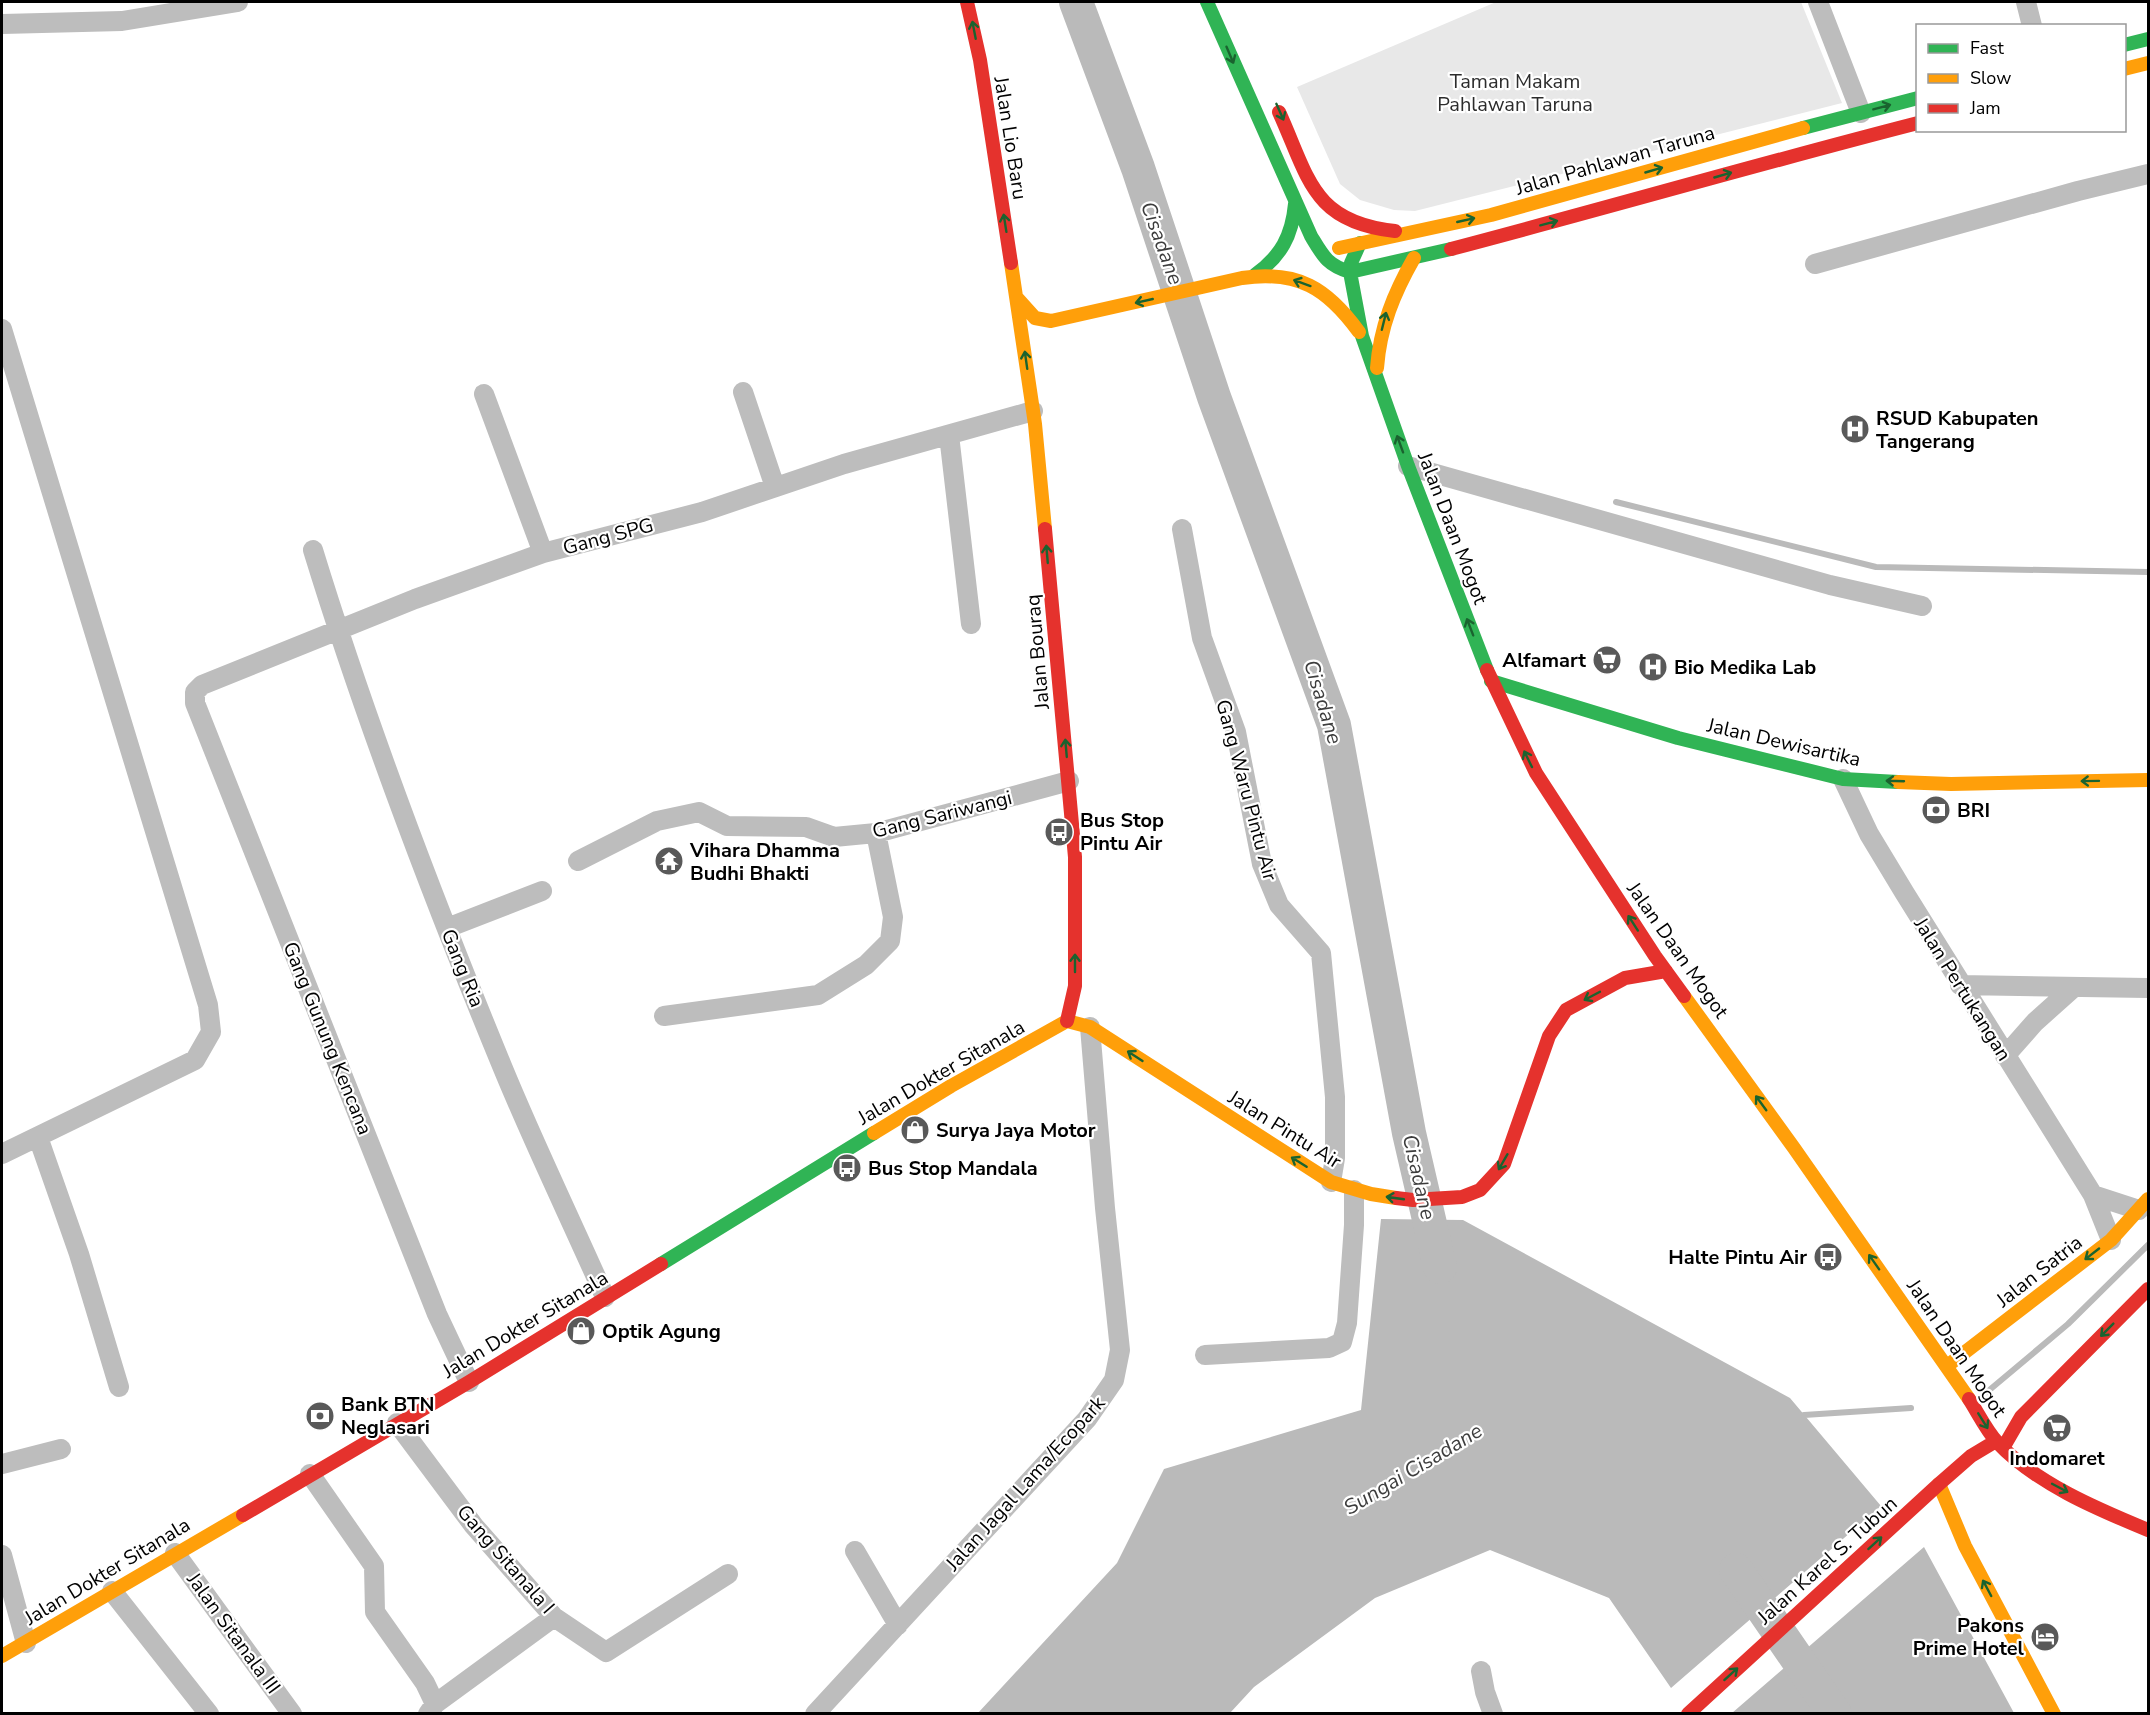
<svg xmlns="http://www.w3.org/2000/svg" width="2150" height="1715" font-family="'Nunito Sans',sans-serif">
	<style>
		.green { fill: #e8e8e8 }
		.water { fill: #bababa }
		.lines { fill: none; stroke-linecap: round; stroke-linejoin: round }
		.stream { stroke: #bababa; stroke-width: 6 }
		.river { stroke: #bababa; stroke-width: 34 }
		.street { stroke: #bdbdbd; stroke-width: 20 }
		.fast { stroke: #30b455; stroke-width: 14 }
		.slow { stroke: #ff9f0a; stroke-width: 14 }
		.jam { stroke: #e5322d; stroke-width: 14 }
		.oneway { stroke: #1a632f }
		.labels { text-anchor: middle; stroke-width: 4.5; stroke-linejoin: round; paint-order: stroke }
		.park-label { font-size: 20px; fill: #2c2c2c; stroke: #fff }
		.street-label { font-size: 20px; fill: #000; stroke: #fff }
		.poi-label { font-size: 20px; font-weight: bold; fill: #000; stroke: #fff; text-anchor: start }
		.water-label { font-size: 21px; font-style: italic; fill: #3d3d3d; stroke: #fff }
	</style>
	<rect width="100%" height="100%" fill="#fff"/>
	<!-- green -->
	<path class="green" d="M1496,2H1801L1842,103L1415,211L1394,210L1360,200L1340,184L1297,87Z"/>
	<!-- water -->
	<path class="water" d="M1381,1219L1463,1220L1790,1398L1881,1506L1671,1688L1609,1598L1490,1550L1375,1598L1254,1687L1230,1713H978L1117,1563L1164,1469L1361,1410Z
		M1924,1547L2014,1713H1732Z"/>
	<g class="lines">
		<!-- stream -->
		<path class="stream" d="M1616,502L1876,567L2148,572
			M1987,1392L2068,1324L2148,1245
			M1804,1415L1911,1408"/>
		<!-- river -->
		<path class="river" d="M1076,2L1138,168L1214,397L1334,725L1409,1133L1440,1267
			M1736,1570L1835,1714"/>
		<!-- street -->
		<path class="street" d="M1818,2L1861,113
			M2026,2L2032,26
			M2,24L122,21L238,2
			M1815,264L2078,191L2148,174
			M2,329L208,1005L211,1032L195,1060L2,1154
			M743,392L775,487
			M484,394L543,553
			M949,435L971,624
			M1408,466L1830,585L1922,606
			M1182,529L1202,638L1236,732L1262,864L1279,905L1321,953L1335,1097V1158L1331,1182
			M313,550C367,726 432,896 502,1066C534,1144 571,1220 605,1297
			M1843,779L1869,834L1904,892L2093,1195L2111,1240
			M578,861L657,821L699,812L727,826L806,827L834,837L876,833L1069,781
			M447,928L542,891
			M1960,985L2148,988
			M664,1016L818,995L866,965L890,941L893,917L876,833
			M2005,1056L2035,1022L2073,988
			M38,1137L79,1254L119,1387
			M2093,1195L2139,1210
			M1205,1355L1329,1348L1342,1342L1347,1323L1354,1225V1190
			M469,1382L437,1314L195,703V692L202,685L415,599L543,553L702,512L844,464L1033,411
			M397,1423L474,1526L554,1617L606,1652L728,1574
			M2,1464L61,1449
			M310,1474L374,1566L375,1612L425,1683L435,1704
			M855,1551L898,1625
			M175,1553L292,1714
			M2,1555L26,1643
			M112,1591L209,1714
			M1481,1671L1485,1692L1493,1714
			M428,1714L435,1704L554,1617
			M815,1714L1087,1419L1114,1380L1120,1350L1105,1208L1090,1027"/>
		<!-- fast -->
		<path class="fast" d="M1207,2L1311,236C1323,256 1327,265 1350,272L1451,249
			M2124,45L2148,39
			M1803,128L1918,98
			M1360,243L1351,263L1350,272L1362,336L1408,466L1487,670
			M1255,275C1281,256 1292,236 1295,204
			M1491,681L1678,738L1843,779L1898,782
			M661,1264L874,1133"/>
		<!-- slow -->
		<path class="slow" d="M2124,69L2148,63
			M1339,248L1491,215L1803,128
			M1011,263L1035,424L1045,529
			M1017,298L1035,318L1051,321L1242,278C1298,270 1327,288 1359,332
			M1377,368C1380,327 1394,293 1414,258
			M1898,782L1951,784L2148,780
			M1684,996L1794,1148L1969,1399
			M1067,1021L1090,1027L1331,1182L1371,1194L1396,1198
			M874,1133L951,1086L1067,1021
			M1947,1366L2111,1240L2148,1199
			M1939,1484L1965,1546L2054,1714
			M2,1656L243,1515"/>
		<!-- jam -->
		<path class="jam" d="M967,2L980,60L1011,263
			M1279,112C1309,178 1312,222 1395,231
			M1451,249C1607,208 1762,163 1918,123
			M1045,529L1075,857V986L1067,1021
			M1487,670L1536,773L1655,956L1684,996
			M1396,1198L1413,1200L1462,1197L1480,1190L1504,1164L1549,1036L1566,1010L1625,978L1666,971
			M1969,1399C1978,1413 1986,1430 1997,1442C2035,1483 2097,1509 2148,1530
			M2003,1448L2021,1417L2148,1289
			M243,1515L469,1382L661,1264
			M1688,1714L1939,1484L1971,1456L1996,1441"/>
	</g>
	<!-- one-way arrows -->
	<defs><path id="oneway-shaft" d="M-6 0H5M1.5-3L5.5 0L1.5 3" fill="none" stroke-width="1.6" stroke-linecap="round" stroke-linejoin="round" transform="scale(1.5)"/></defs>
	<g class="oneway">
		<use href="#oneway-shaft" transform="translate(974 30) rotate(-101)"/>
		<use href="#oneway-shaft" transform="translate(1230 55) rotate(67)"/>
		<use href="#oneway-shaft" transform="translate(1882 107) rotate(-15)"/>
		<use href="#oneway-shaft" transform="translate(1280 112) rotate(66)"/>
		<use href="#oneway-shaft" transform="translate(1654 170) rotate(-16)"/>
		<use href="#oneway-shaft" transform="translate(1723 175) rotate(-16)"/>
		<use href="#oneway-shaft" transform="translate(1466 220) rotate(-13)"/>
		<use href="#oneway-shaft" transform="translate(1005 223) rotate(-99)"/>
		<use href="#oneway-shaft" transform="translate(1549 223) rotate(-15)"/>
		<use href="#oneway-shaft" transform="translate(1302 283) rotate(-160)"/>
		<use href="#oneway-shaft" transform="translate(1144 301) rotate(167)"/>
		<use href="#oneway-shaft" transform="translate(1384 321) rotate(-76)"/>
		<use href="#oneway-shaft" transform="translate(1026 360) rotate(-98)"/>
		<use href="#oneway-shaft" transform="translate(1400 444) rotate(-110)"/>
		<use href="#oneway-shaft" transform="translate(1047 554) rotate(-95)"/>
		<use href="#oneway-shaft" transform="translate(1470 627) rotate(-111)"/>
		<use href="#oneway-shaft" transform="translate(1066 748) rotate(-95)"/>
		<use href="#oneway-shaft" transform="translate(1528 759) rotate(-116)"/>
		<use href="#oneway-shaft" transform="translate(1895 781) rotate(-178)"/>
		<use href="#oneway-shaft" transform="translate(2090 781) rotate(179)"/>
		<use href="#oneway-shaft" transform="translate(1633 923) rotate(-123)"/>
		<use href="#oneway-shaft" transform="translate(1075 963) rotate(-90)"/>
		<use href="#oneway-shaft" transform="translate(1592 996) rotate(152)"/>
		<use href="#oneway-shaft" transform="translate(1135 1056) rotate(-147)"/>
		<use href="#oneway-shaft" transform="translate(1761 1103) rotate(-126)"/>
		<use href="#oneway-shaft" transform="translate(1299 1162) rotate(-148)"/>
		<use href="#oneway-shaft" transform="translate(1503 1162) rotate(120)"/>
		<use href="#oneway-shaft" transform="translate(1395 1198) rotate(-172)"/>
		<use href="#oneway-shaft" transform="translate(2092 1254) rotate(142)"/>
		<use href="#oneway-shaft" transform="translate(1874 1262) rotate(-125)"/>
		<use href="#oneway-shaft" transform="translate(2107 1330) rotate(135)"/>
		<use href="#oneway-shaft" transform="translate(1983 1421) rotate(58)"/>
		<use href="#oneway-shaft" transform="translate(2060 1488) rotate(28)"/>
		<use href="#oneway-shaft" transform="translate(1875 1543) rotate(-42)"/>
		<use href="#oneway-shaft" transform="translate(1987 1588) rotate(-118)"/>
		<use href="#oneway-shaft" transform="translate(1731 1674) rotate(-42)"/>
	</g>
	<!-- icons -->
	<defs>
		<g id="hospital-disc" transform="scale(1.5)"><circle r="9.5" fill="#595959" stroke="#fff"/><path d="M-5-5h3v3.5h4V-5h3V5h-3V1.5h-4V5h-3Z" fill="#fff"/></g>
		<g id="supermarket-disc" transform="scale(1.5)"><circle r="9.5" fill="#595959" stroke="#fff"/><path d="M-6-5.5h2.5l.6 2H6L4.5 2H-2.5L-4.4-4H-6ZM-1.5 3.2a1.3 1.3 0 1 0 .1 0ZM3 3.2a1.3 1.3 0 1 0 .1 0Z" fill="#fff"/></g>
		<g id="bank-disc" transform="scale(1.5)"><circle r="9.5" fill="#595959" stroke="#fff"/><path d="M-6-4H6V4H-6ZM0-2.3a2.3 2.3 0 1 0 0 4.6a2.3 2.3 0 1 0 0-4.6Z" fill="#fff"/></g>
		<g id="bus-disc" transform="scale(1.5)"><circle r="9.5" fill="#595959" stroke="#fff"/><path d="M-5-6H5V4H4V6H2V4H-2V6H-4V4H-5ZM-3.5-4V0h7V-4ZM-3.5 1.2v1.5H-2V1.2ZM2 1.2v1.5H3.5V1.2Z" fill="#fff"/></g>
		<g id="temple-disc" transform="scale(1.5)"><circle r="9.5" fill="#595959" stroke="#fff"/><path d="M0-6L5-2H3V0L6.5 2.5H4V6H1.5V3h-3V6H-4V2.5H-6.5L-3 0V-2H-5Z" fill="#fff"/></g>
		<g id="shop-disc" transform="scale(1.5)"><circle r="9.5" fill="#595959" stroke="#fff"/><path d="M-5-2.5h2.3a2.7 3.5 0 0 1 5.4 0H5L5.5 6h-11ZM-1.5-2.5h3a1.5 2.3 0 0 0-3 0Z" fill="#fff"/></g>
		<g id="hotel-disc" transform="scale(1.5)"><circle r="9.5" fill="#595959" stroke="#fff"/><path d="M-6-4.5h1.5V1H6V5H4.5V3h-9V5H-6ZM-4 0a1.8 1.8 0 1 1 3.6 0ZM.5 0V-2.5h3Q6-2.5 6 0Z" fill="#fff"/></g>
	</defs>
	<g fill-rule="evenodd">
		<use href="#hospital-disc" x="1855" y="429"/>
		<use href="#supermarket-disc" x="1607" y="660"/>
		<use href="#hospital-disc" x="1653" y="667"/>
		<use href="#bank-disc" x="1936" y="810"/>
		<use href="#bus-disc" x="1059" y="832"/>
		<use href="#temple-disc" x="669" y="861"/>
		<use href="#shop-disc" x="915" y="1130"/>
		<use href="#bus-disc" x="847" y="1168"/>
		<use href="#bus-disc" x="1828" y="1257"/>
		<use href="#shop-disc" x="581" y="1331"/>
		<use href="#bank-disc" x="320" y="1416"/>
		<use href="#supermarket-disc" x="2057" y="1428"/>
		<use href="#hotel-disc" x="2045" y="1637"/>
	</g>
	<g class="labels">
		<!-- park labels -->
		<g class="park-label">
			<text x="1515" y="88">Taman Makam<tspan x="1515" dy="23">Pahlawan Taruna</tspan></text>
		</g>
		<!-- street labels -->
		<g class="street-label">
			<text transform="translate(1011 138) rotate(81)" y="7">Jalan Lio Baru</text>
			<text transform="translate(1615 160) rotate(-16)" y="7">Jalan Pahlawan Taruna</text>
			<text transform="translate(1453 528) rotate(69)" y="7">Jalan Daan Mogot</text>
			<text transform="translate(608 536) rotate(-15)" y="7">Gang SPG</text>
			<text transform="translate(1037 652) rotate(-95)" y="7">Jalan Bouraq</text>
			<text transform="translate(1784 742) rotate(13)" y="7">Jalan Dewisartika</text>
			<text transform="translate(1247 790) rotate(75)" y="7">Gang Waru Pintu Air</text>
			<text transform="translate(942 814) rotate(-14)" y="7">Gang Sariwangi</text>
			<text transform="translate(1678 950) rotate(55)" y="7">Jalan Daan Mogot</text>
			<text transform="translate(463 968) rotate(68)" y="7">Gang Ria</text>
			<text transform="translate(1963 989) rotate(58)" y="7">Jalan Pertukangan</text>
			<text transform="translate(328 1038) rotate(68)" y="7">Gang Gunung Kencana</text>
			<text transform="translate(941 1072) rotate(-30)" y="7">Jalan Dokter Sitanala</text>
			<text transform="translate(1285 1129) rotate(32)" y="7">Jalan Pintu Air</text>
			<text transform="translate(2039 1271) rotate(-38)" y="7">Jalan Satria</text>
			<text transform="translate(525 1324) rotate(-31)" y="7">Jalan Dokter Sitanala</text>
			<text transform="translate(1957 1348) rotate(56)" y="7">Jalan Daan Mogot</text>
			<text transform="translate(1025 1483) rotate(-48)" y="7">Jalan Jagal Lama/Ecopark</text>
			<text transform="translate(506 1559) rotate(49)" y="7">Gang Sitanala I</text>
			<text transform="translate(1827 1560) rotate(-42)" y="7">Jalan Karel S. Tubun</text>
			<text transform="translate(107 1571) rotate(-31)" y="7">Jalan Dokter Sitanala</text>
			<text transform="translate(234 1633) rotate(54)" y="7">Jalan Sitanala III</text>
		</g>
		<!-- poi labels -->
		<g class="poi-label">
			<text x="1876" y="425">RSUD Kabupaten<tspan x="1876" dy="23">Tangerang</tspan></text>
			<text x="1586" y="667" text-anchor="end">Alfamart</text>
			<text x="1674" y="674">Bio Medika Lab</text>
			<text x="1957" y="817">BRI</text>
			<text x="1080" y="827">Bus Stop<tspan x="1080" dy="23">Pintu Air</tspan></text>
			<text x="690" y="857">Vihara Dhamma<tspan x="690" dy="23">Budhi Bhakti</tspan></text>
			<text x="936" y="1137">Surya Jaya Motor</text>
			<text x="868" y="1175">Bus Stop Mandala</text>
			<text x="1807" y="1264" text-anchor="end">Halte Pintu Air</text>
			<text x="602" y="1338">Optik Agung</text>
			<text x="341" y="1411">Bank BTN<tspan x="341" dy="23">Neglasari</tspan></text>
			<text x="2057" y="1465" text-anchor="middle">Indomaret</text>
			<text x="2024" y="1632" text-anchor="end">Pakons<tspan x="2024" dy="23">Prime Hotel</tspan></text>
		</g>
		<!-- water labels -->
		<g class="water-label">
			<text transform="translate(1162 243) rotate(70)" y="7">Cisadane</text>
			<text transform="translate(1323 702) rotate(73)" y="7">Cisadane</text>
			<text transform="translate(1419 1177) rotate(77)" y="7">Cisadane</text>
			<text transform="translate(1413 1469) rotate(-31)" y="7">Sungai Cisadane</text>
		</g>
	</g>
	<!-- border -->
	<rect width="2150" height="1715" fill="none" stroke="#000000" stroke-width="6"/>
	<!-- legend -->
	<rect x="1916" y="24" width="210" height="108" fill="#ffffff" stroke="#999999" stroke-width="1.5"/>
	<rect x="1928" y="44" width="30" height="9" fill="#30b455" stroke="#999999" stroke-width="1.5"/>
	<text x="1970" y="54" font-size="18" fill="#000000">Fast</text>
	<rect x="1928" y="74" width="30" height="9" fill="#ff9f0a" stroke="#999999" stroke-width="1.5"/>
	<text x="1970" y="84" font-size="18" fill="#000000">Slow</text>
	<rect x="1928" y="104" width="30" height="9" fill="#e5322d" stroke="#999999" stroke-width="1.5"/>
	<text x="1970" y="114" font-size="18" fill="#000000">Jam</text>
</svg>
